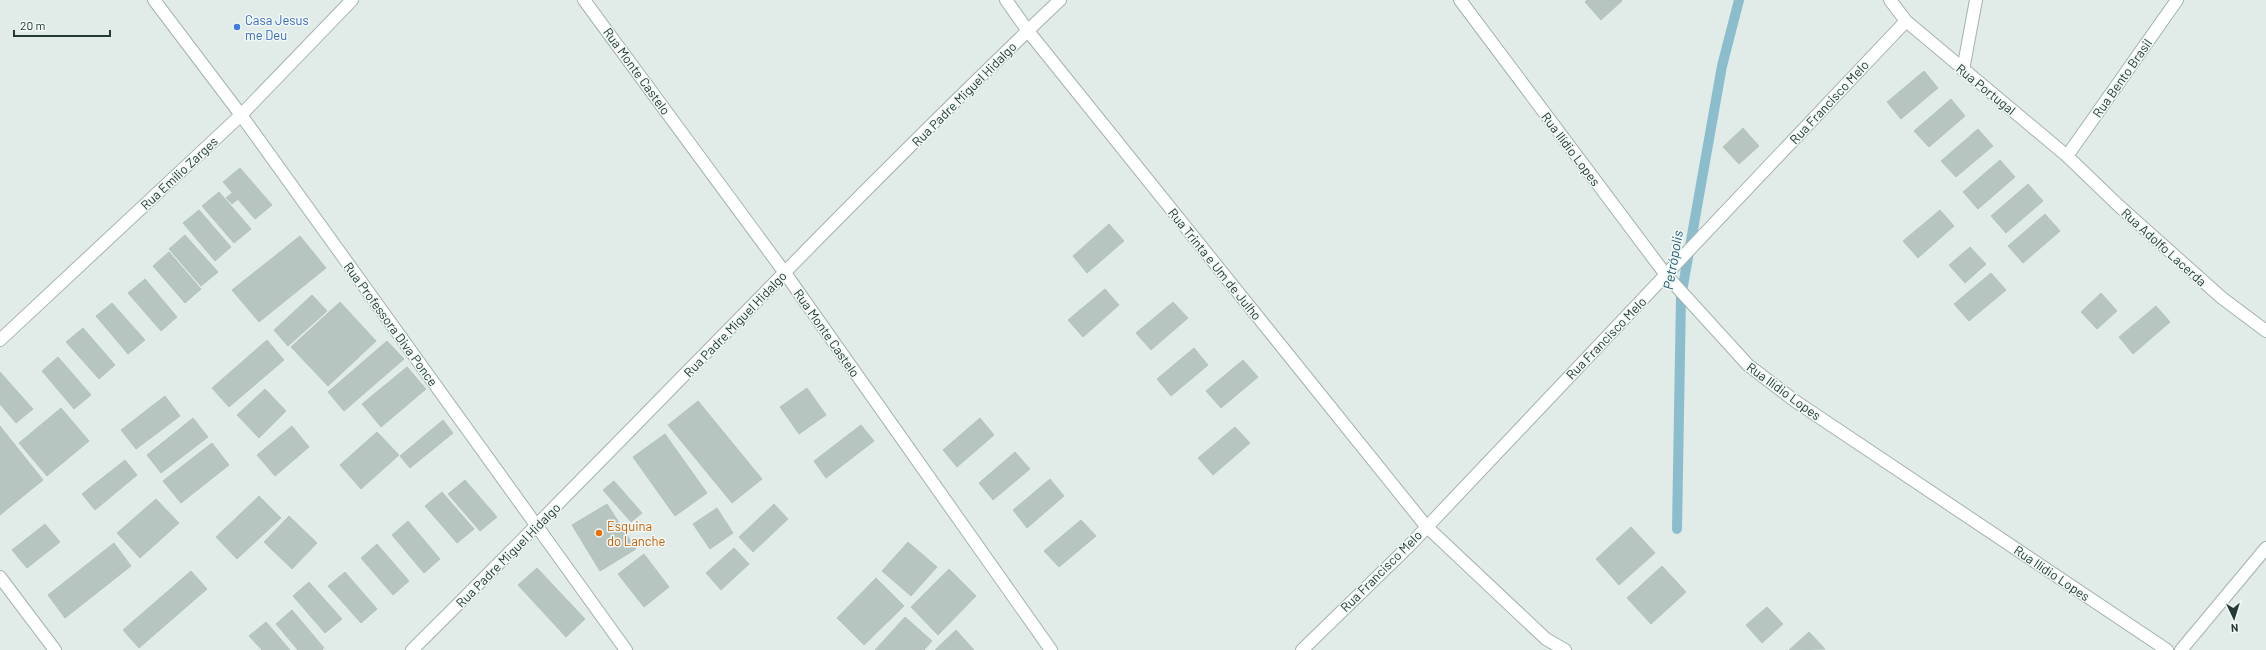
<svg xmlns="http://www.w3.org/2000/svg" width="2266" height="650" font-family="Barlow,sans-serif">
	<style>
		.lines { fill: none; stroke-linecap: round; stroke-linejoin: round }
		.stream { stroke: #8cbdcd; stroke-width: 10 }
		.building { fill: #b7c5c1; stroke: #b4c4bf }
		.minor-casing { stroke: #a4b2ae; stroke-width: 14 }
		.minor { stroke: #fff; stroke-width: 12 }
		.shop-dot { fill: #3f7fe0; stroke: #f1f8f5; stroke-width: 1.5 }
		.food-dot { fill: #e8710a; stroke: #f1f8f5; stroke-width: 1.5 }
		.labels { text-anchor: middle; stroke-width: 3; stroke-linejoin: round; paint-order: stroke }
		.shop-label { font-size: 13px; fill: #366cbe; stroke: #f1f8f5; text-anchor: start }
		.street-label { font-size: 13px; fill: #233a36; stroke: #f1f8f5 }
		.food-label { font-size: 13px; fill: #c56008; stroke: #f1f8f5; text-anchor: start }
		.water-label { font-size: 14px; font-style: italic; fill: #205d73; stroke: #f1f8f5 }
	</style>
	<rect width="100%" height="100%" fill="#e1ebe7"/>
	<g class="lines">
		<!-- stream -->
		<path class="stream" d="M1677,529L1681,297L1722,66L1739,0"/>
	</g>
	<!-- building -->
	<path class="building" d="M1587,0H1621L1622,1L1601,20L1585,2Z
		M1924,71L1938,88L1901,119L1887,102Z
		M1951,99L1965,116L1929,147L1914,131Z
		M1743,128L1759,146L1739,164L1723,147Z
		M1978,129L1993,146L1956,177L1941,161Z
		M2000,160L2015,177L1978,209L1963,192Z
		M240,168L272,205L255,219L223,182Z
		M2028,184L2043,201L2006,233L1991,216Z
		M219,192L251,229L234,243L202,206Z
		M232,193L238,199L232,204L226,198Z
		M199,210L231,247L215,261L183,223Z
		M1940,210L1954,226L1918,258L1903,241Z
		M2045,214L2060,231L2023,263L2008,246Z
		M1109,224L1124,241L1087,273L1073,256Z
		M185,235L218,272L201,286L169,249Z
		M300,236L326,268L259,322L232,290Z
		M1970,247L1986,264L1965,283L1949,265Z
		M169,252L201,289L185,303L153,266Z
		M1991,273L2006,290L1969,321L1954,304Z
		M145,279L177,317L161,331L128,293Z
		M1105,289L1119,305L1083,337L1068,320Z
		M2101,293L2117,311L2097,329L2081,312Z
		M312,295L327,311L288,346L274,330Z
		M340,302L376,341L328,386L291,347Z
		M1173,302L1188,318L1151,350L1136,333Z
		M112,303L145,340L128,354L96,316Z
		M2156,306L2170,322L2133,354L2119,337Z
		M83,328L115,365L99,379L66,342Z
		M267,340L284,360L229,407L212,388Z
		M387,341L404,359L344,411L328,392Z
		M1194,348L1208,365L1171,396L1157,379Z
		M58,357L91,395L74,409L42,371Z
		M1243,360L1258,377L1221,408L1206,391Z
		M407,367L426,389L381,427L362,404Z
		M0,372L33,409L16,423L0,404Z
		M807,388L826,415L799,434L780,407Z
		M265,389L286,411L259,438L237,415Z
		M165,396L180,416L136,449L121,430Z
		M698,401L762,479L732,503L668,425Z
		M61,408L89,441L47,476L19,443Z
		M193,418L208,437L161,473L147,455Z
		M980,418L994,435L957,467L943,450Z
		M443,420L453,433L410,468L400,456Z
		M861,425L874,441L826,478L814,461Z
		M0,426L43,480L0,515Z
		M292,426L309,447L275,476L257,455Z
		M1235,427L1250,443L1213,475L1198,458Z
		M377,432L399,455L361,489L340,465Z
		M665,434L707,493L675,516L633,457Z
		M212,443L229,465L181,503L163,481Z
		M1015,452L1030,469L993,500L979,483Z
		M125,460L137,475L95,510L82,494Z
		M1050,479L1064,496L1027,528L1013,510Z
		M465,480L497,517L480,531L448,494Z
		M614,481L642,513L631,522L603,490Z
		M442,492L474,529L457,543L425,506Z
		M259,496L281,518L237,559L216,537Z
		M156,499L179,523L140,558L117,533Z
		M607,504L636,549L600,571L572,525Z
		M774,504L788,519L753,552L739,537Z
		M717,508L733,533L710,549L693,524Z
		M289,516L317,543L292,569L264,542Z
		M1081,520L1096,536L1059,567L1044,551Z
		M408,521L440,559L424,573L392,535Z
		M45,524L60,542L27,568L12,550Z
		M1631,527L1655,553L1619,585L1596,559Z
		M908,542L937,567L911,596L882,571Z
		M114,543L131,566L65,618L48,595Z
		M377,544L409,581L393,595L361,558Z
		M734,548L749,564L721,590L706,573Z
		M644,554L669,587L644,607L618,574Z
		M1662,566L1686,592L1651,624L1627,598Z
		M537,568L585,619L566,637L518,585Z
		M949,569L976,596L938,635L911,607Z
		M191,571L207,589L139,648L123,630Z
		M345,572L377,609L361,623L328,586Z
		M876,578L904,606L864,645L837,618Z
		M309,582L342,619L325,633L293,596Z
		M1767,607L1783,624L1762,643L1746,625Z
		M292,610L324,648L322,650H298L276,624Z
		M905,617L932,641L924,650H875Z
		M266,622L290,650H262L249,636Z
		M956,630L974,650H935Z
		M1809,632L1825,649L1789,650Z"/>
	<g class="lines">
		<!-- minor casing -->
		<g class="minor-casing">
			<path id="minor" d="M154,0L241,115L626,650
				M584,0L785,273L1051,650
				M1006,0L1028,31L1426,526L1546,639L1565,650
				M1460,0L1666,275L1748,365L1795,401L2167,650
				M1890,0L1906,21L2067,156L2119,206L2222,298L2266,331
				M1963,70L1976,0
				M2067,156L2177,0
				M0,340L241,115L352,0
				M0,577L55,650
				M412,650C630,435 838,211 1060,0
				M1302,650L1408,547L1906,21
				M2181,650L2266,548"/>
		</g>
		<!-- minor -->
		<use href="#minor" class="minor"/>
	</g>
	<!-- markers -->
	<circle class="shop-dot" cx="237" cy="27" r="4"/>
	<circle class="food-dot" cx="599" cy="533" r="4"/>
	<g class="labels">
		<!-- shop labels -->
		<g class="shop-label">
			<text x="245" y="25">Casa Jesus<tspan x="245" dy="15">me Deu</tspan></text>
		</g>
		<!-- street labels -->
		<g class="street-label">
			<text transform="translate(637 71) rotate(54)" y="5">Rua Monte Castelo</text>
			<text transform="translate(2122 78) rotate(-55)" y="5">Rua Bento Brasil</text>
			<text transform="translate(1986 89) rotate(39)" y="5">Rua Portugal</text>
			<text transform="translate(964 94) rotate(-45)" y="5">Rua Padre Miguel Hidalgo</text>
			<text transform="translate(1829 102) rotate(-47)" y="5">Rua Francisco Melo</text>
			<text transform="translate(1571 149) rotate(53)" y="5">Rua Ilídio Lopes</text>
			<text transform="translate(179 173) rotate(-43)" y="5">Rua Emílio Zarges</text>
			<text transform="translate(2164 247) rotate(42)" y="5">Rua Adolfo Lacerda</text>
			<text transform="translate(1215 264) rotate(51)" y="5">Rua Trinta e Um de Julho</text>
			<text transform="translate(391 324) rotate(54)" y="5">Rua Professora Diva Ponce</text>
			<text transform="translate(735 324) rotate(-46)" y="5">Rua Padre Miguel Hidalgo</text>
			<text transform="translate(827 333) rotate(55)" y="5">Rua Monte Castelo</text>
			<text transform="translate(1606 338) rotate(-46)" y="5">Rua Francisco Melo</text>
			<text transform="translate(1784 391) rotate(36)" y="5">Rua Ilídio Lopes</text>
			<text transform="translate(508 555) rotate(-45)" y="5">Rua Padre Miguel Hidalgo</text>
			<text transform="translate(1381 571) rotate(-45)" y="5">Rua Francisco Melo</text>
			<text transform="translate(2052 573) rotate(34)" y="5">Rua Ilídio Lopes</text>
		</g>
		<!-- food labels -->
		<g class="food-label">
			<text x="607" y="531">Esquina<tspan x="607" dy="15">do Lanche</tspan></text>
		</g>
		<!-- water labels -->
		<g class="water-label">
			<text transform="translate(1673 260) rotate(-80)" y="5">Petrópolis</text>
		</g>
	</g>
	<!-- north arrow -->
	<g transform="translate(2234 618) rotate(176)" stroke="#f1f8f5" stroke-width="3" paint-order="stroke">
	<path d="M0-3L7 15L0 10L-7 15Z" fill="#233a36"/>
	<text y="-6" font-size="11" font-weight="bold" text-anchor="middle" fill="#233a36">N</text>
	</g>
	<!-- scale -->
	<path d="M14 30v6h96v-6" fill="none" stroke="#233a36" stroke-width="2"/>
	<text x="20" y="30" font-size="12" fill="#233a36" stroke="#f1f8f5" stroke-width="3" paint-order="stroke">20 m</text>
</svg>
